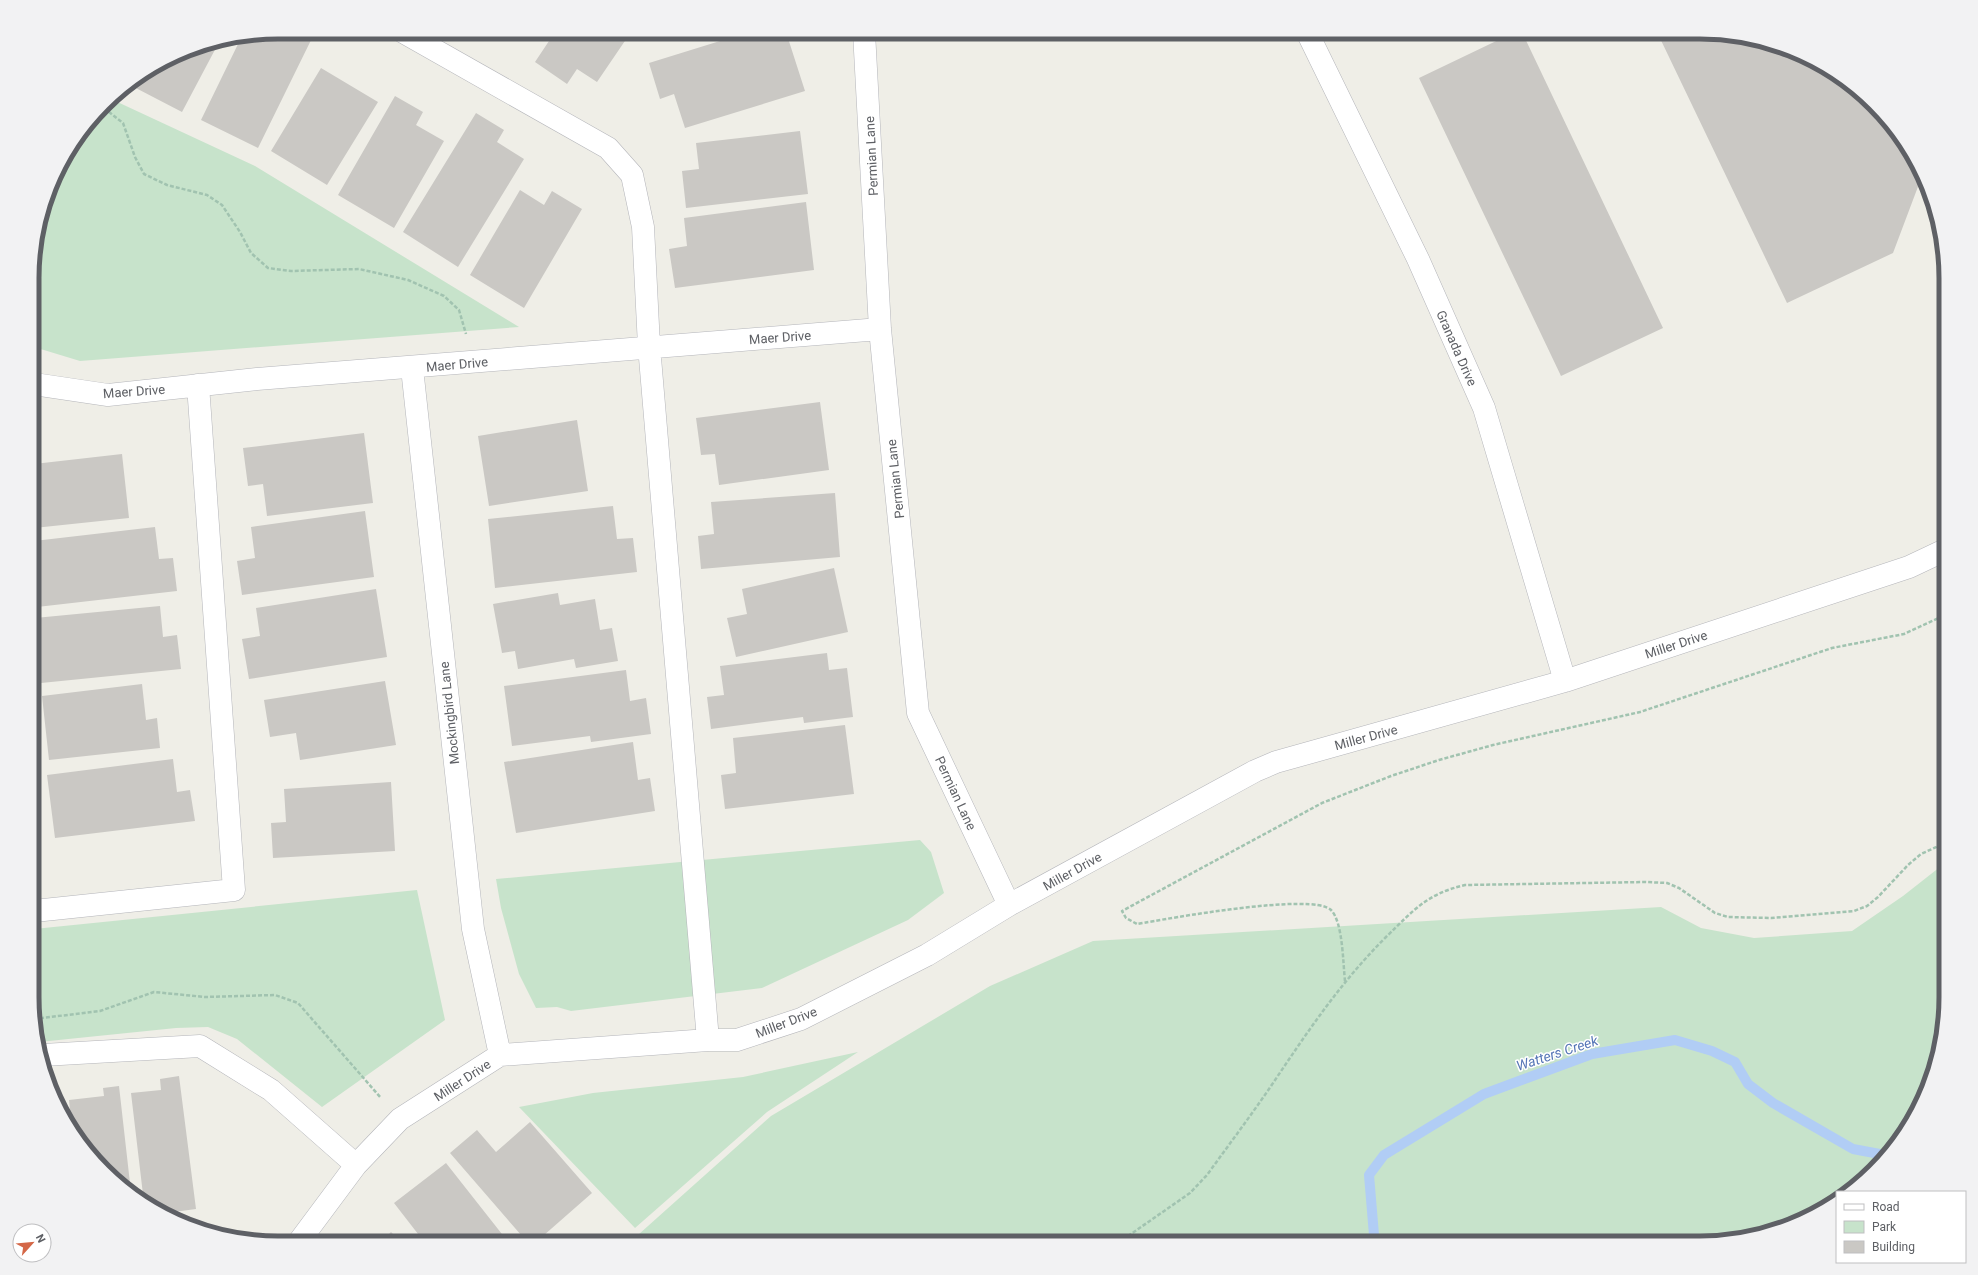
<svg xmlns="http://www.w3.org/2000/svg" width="1978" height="1275" font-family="Roboto,sans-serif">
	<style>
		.green { fill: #c7e3cb }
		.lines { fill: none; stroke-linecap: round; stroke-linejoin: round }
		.stream { stroke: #b1cdf5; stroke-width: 10 }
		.building { fill: #cac8c4 }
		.minor-casing { stroke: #b4b5ba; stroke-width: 23 }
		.path { stroke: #a1c3b0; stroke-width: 2.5; stroke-dasharray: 4 2; stroke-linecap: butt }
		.minor { stroke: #fff; stroke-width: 22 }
		.labels { text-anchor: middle; stroke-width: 3; stroke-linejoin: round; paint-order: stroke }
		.street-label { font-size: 13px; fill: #5e6065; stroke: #fff }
		.water-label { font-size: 14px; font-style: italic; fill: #5676b6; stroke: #fff }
		.rim { fill: none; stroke: #5e6065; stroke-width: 5 }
	</style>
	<rect width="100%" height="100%" fill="#efeee7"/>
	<!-- green -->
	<path class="green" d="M111,99L255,166L519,327L80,361L34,347V246L58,169Z
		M920,840L931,852L944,893L908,920L762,988L571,1011L557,1007L536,1008L519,974L501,908L496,879Z
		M1945,863V1012L1933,1076L1904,1134L1862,1182L1848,1192H1837V1200L1823,1210L1764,1235L1715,1242L629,1243L771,1116L990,986L1093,941L1661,907L1701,928L1754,938L1852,931L1903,896Z
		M417,890L445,1020L322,1107L237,1039L208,1027L176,1028L39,1042L34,1029V929Z
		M858,1052L767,1112L635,1228L519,1107L593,1093L743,1077Z"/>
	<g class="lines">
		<!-- stream -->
		<path class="stream" d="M1373,1243L1374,1235L1369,1175L1384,1155L1484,1094L1592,1054L1675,1040L1712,1051L1735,1062L1748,1084L1773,1103L1853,1149L1885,1155"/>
	</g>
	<!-- building -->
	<path class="building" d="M278,32H311L314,34L258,148L201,120L240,40Z
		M555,32H631L597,82L577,69L567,84L535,62Z
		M749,32H786L805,91L685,128L674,94L660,99L649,63Z
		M1515,32H1522L1663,328L1561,376L1419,78Z
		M1657,32H1700L1779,45L1837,74L1885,116L1913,155L1922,176L1893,253L1787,303Z
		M218,44L182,112L130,85L184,51Z
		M321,68L378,102L327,185L271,151Z
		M395,96L423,112L416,125L444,141L394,228L338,195Z
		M476,113L504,130L497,142L524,159L458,267L403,232Z
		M800,131L808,194L686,208L682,171L699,169L696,143Z
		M520,190L544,205L552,191L582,209L524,308L470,275Z
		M806,202L814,270L675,288L669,249L687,246L684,218Z
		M820,402L829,470L719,485L715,454L701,455L696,418Z
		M577,420L588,491L489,506L478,436Z
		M364,433L373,503L267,516L263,484L248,486L243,448Z
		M122,454L129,518L34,528V464Z
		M835,493L840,557L701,569L698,536L714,534L711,502Z
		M613,506L617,539L633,538L637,572L495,588L488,519Z
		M365,511L374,577L242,595L237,561L255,558L251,527Z
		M155,527L159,559L173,558L177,591L37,607L34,581V541Z
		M834,568L848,632L736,657L727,618L747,614L742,589Z
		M376,589L387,657L249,679L242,639L260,636L256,608Z
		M558,593L560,605L595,599L600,630L612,628L618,661L576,668L574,659L518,669L515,651L502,653L493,604Z
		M160,606L163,637L177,635L181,669L41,683L35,618Z
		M827,653L829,670L847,668L853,717L804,723L803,717L711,729L707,697L724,695L720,666Z
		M626,670L630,701L646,698L651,734L591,742L590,736L512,746L504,686Z
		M385,681L396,745L300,760L296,733L270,737L264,700Z
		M142,684L146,720L157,718L160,748L49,760L42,696Z
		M845,725L854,794L725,809L721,775L736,773L733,738Z
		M633,742L638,780L650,778L655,811L516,833L504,762Z
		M173,759L177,792L190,790L195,821L55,838L47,775Z
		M391,782L395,851L273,858L271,823L286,822L284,789Z
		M179,1076L196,1209L166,1213L144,1203L131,1093L161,1090L160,1079Z
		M119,1086L131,1192L93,1159L72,1130L69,1100L104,1096L103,1088Z
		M530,1122L592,1193L535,1243H528L450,1153L477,1130L496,1152Z
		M446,1163L509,1243H425L394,1203Z
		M391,1232L402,1243H380Z"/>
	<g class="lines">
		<!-- minor casing -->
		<g class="minor-casing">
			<path id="minor" d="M403,32L608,148L632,175L643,227L649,346L708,1040
				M864,32L880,329L918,713L1009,905
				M1307,32L1418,259L1484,408L1565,681
				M412,368L473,929L500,1055
				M34,384L108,395L257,379L880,329
				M34,911L234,890L198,385
				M43,1055L200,1046L271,1090L356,1165
				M298,1243L356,1165L400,1119L500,1055L708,1040H737L801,1019L927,955L1009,905L1255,771L1276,762L1565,681L1909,567L1945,550"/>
		</g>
		<!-- path -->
		<path class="path" d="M104,108L123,123L135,157L144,174L167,185L207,195L222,205L240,232L251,253L268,268L291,271L359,269L408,280L444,296L459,310L466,334
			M34,863L36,881
			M1345,981C1343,964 1343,922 1331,910C1313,892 1166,919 1137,924L1126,918L1122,911L1322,803L1391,776L1439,760L1493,745L1640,712L1832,648L1904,634L1945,615
			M34,1019L100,1011L154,992L205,997L275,995L298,1003L381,1098
			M1118,1243L1190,1193L1207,1175C1228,1146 1249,1118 1269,1089C1306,1034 1339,984 1386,937C1413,911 1426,894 1465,885L1646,882L1667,883L1679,888L1715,913L1728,917L1771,918L1854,911L1867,906L1878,897L1908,865L1921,854L1945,843"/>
		<!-- minor -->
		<use href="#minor" class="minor"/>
	</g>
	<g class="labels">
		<!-- street labels -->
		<g class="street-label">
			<text transform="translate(871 156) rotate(-93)" y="5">Permian Lane</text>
			<text transform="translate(780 337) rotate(-4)" y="5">Maer Drive</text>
			<text transform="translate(1457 348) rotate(66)" y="5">Granada Drive</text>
			<text transform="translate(457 364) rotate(-5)" y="5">Maer Drive</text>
			<text transform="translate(134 391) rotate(-4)" y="5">Maer Drive</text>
			<text transform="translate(895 479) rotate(-96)" y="5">Permian Lane</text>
			<text transform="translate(1676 644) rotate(-18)" y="5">Miller Drive</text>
			<text transform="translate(449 713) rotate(-96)" y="5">Mockingbird Lane</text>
			<text transform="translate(1366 737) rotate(-15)" y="5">Miller Drive</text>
			<text transform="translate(956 793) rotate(65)" y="5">Permian Lane</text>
			<text transform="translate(1072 871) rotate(-29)" y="5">Miller Drive</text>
			<text transform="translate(786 1022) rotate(-21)" y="5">Miller Drive</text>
			<text transform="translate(462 1080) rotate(-33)" y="5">Miller Drive</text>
		</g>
		<!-- water labels -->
		<g class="water-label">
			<text transform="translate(1557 1053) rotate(-18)" y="5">Watters Creek</text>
		</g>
	</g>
	<!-- crop -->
	<path d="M0 0H1978V1275H0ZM278 39H1700A239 239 0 0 1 1939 278V997A239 239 0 0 1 1700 1236H278A239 239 0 0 1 39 997V278A239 239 0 0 1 278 39Z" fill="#f2f2f3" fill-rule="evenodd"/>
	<path class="rim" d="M278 39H1700A239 239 0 0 1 1939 278V997A239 239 0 0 1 1700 1236H278A239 239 0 0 1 39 997V278A239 239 0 0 1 278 39Z"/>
	<!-- legend -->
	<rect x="1836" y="1191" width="130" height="72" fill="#ffffff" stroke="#bfbfc1"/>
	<rect x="1844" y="1204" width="20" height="6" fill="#ffffff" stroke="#bfbfc1"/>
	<text x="1872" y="1211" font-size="12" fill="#5e6065">Road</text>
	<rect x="1844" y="1221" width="20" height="12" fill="#c7e3cb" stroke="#bfbfc1"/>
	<text x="1872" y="1231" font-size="12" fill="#5e6065">Park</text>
	<rect x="1844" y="1241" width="20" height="12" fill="#cac8c4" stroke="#bfbfc1"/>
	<text x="1872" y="1251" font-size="12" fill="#5e6065">Building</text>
	<!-- north arrow -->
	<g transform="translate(32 1243) rotate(63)"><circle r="19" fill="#ffffff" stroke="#bfbfc1"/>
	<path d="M0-3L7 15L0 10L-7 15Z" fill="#d46747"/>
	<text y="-6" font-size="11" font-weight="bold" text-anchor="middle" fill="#5e6065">N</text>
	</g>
</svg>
